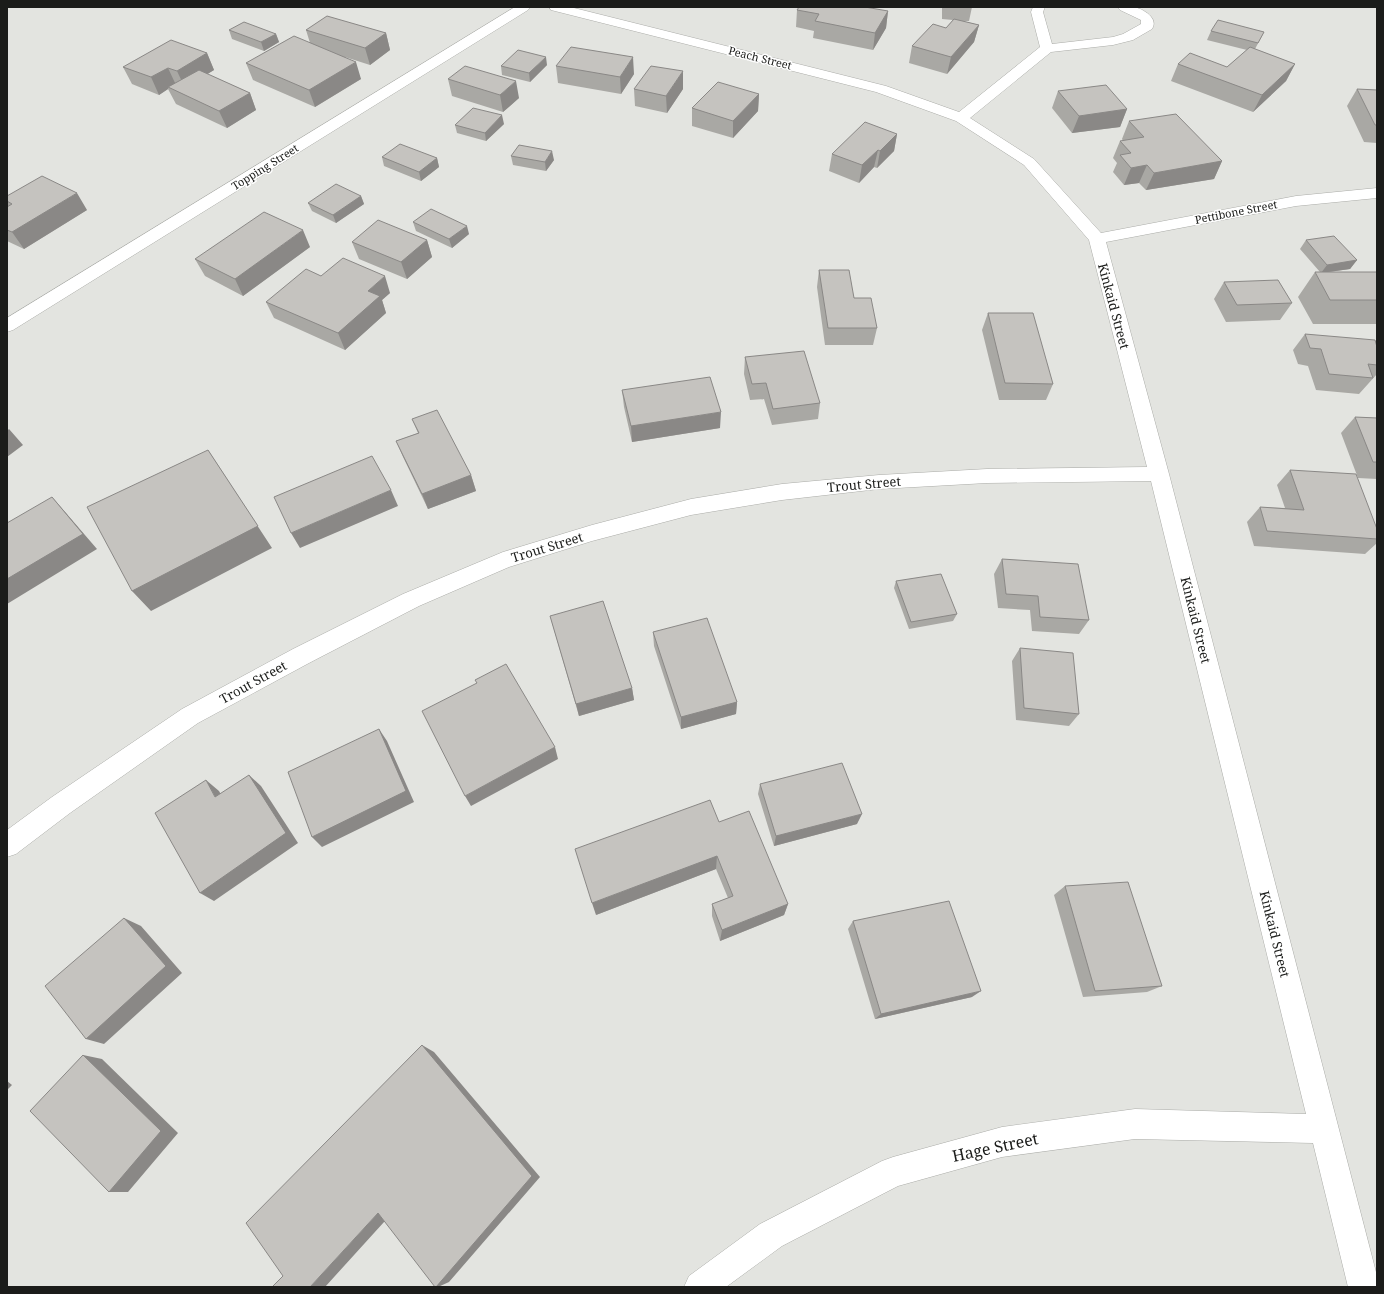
<svg xmlns="http://www.w3.org/2000/svg" width="1384" height="1294" font-family="'Noto Serif',serif">
	<style>
		.lines { fill: none; stroke-linecap: round; stroke-linejoin: round }
		.street-casing { stroke: #abaca8; stroke-width: 1 }
		.street { fill: #fff; fill-rule: evenodd }
		.wall { fill: #a9a8a4 }
		.shaded-wall { fill: #8a8886 }
		.building { fill: #c5c3bf; stroke: #8a8886 }
		.labels { text-anchor: middle; stroke-width: 3; stroke-linejoin: round; paint-order: stroke }
		.far-street-label { font-size: 11px; fill: #1b1c1a; stroke: #fff }
		.street-label { font-size: 13px; fill: #1b1c1a; stroke: #fff }
		.near-street-label { font-size: 16px; fill: #1b1c1a; stroke: #fff }
	</style>
	<rect width="100%" height="100%" fill="#e3e4e0"/>
	<g class="lines">
		<!-- street casing -->
		<g class="street-casing">
			<path id="street" d="M515,7H530L528,10L13,330L7,332V318Z
				M549,7H570L886,86L959,112L1040,47L1031,12L1033,7H1045L1043,12L1052,44L1113,37L1123,34L1141,24V20L1120,10L1118,7C1123,7 1129,6 1134,7C1143,9 1159,18 1152,29L1133,40L1113,45L1051,52L970,118L1034,159L1101,233L1296,196L1377,188V198L1296,206L1106,242L1169,474L1377,1276V1287H1348L1313,1143L1135,1139L1002,1157L898,1186L782,1246L726,1287H684L689,1276L760,1224L882,1161L893,1157L1002,1127L1135,1109L1306,1114L1151,481L987,483L879,489L782,500L691,515L592,541L509,567L419,606L309,663L198,723L70,813L16,854L7,857V830L52,797L182,709L293,649L403,594L503,552L592,525L691,499L782,484L879,475L987,469L1147,467L1089,240L1024,165L956,121L876,92L551,10Z"/>
		</g>
		<!-- street -->
		<use href="#street" class="street"/>
	</g>
	<!-- wall -->
	<path class="wall" d="M942,7H972L969,21H963L979,25L974,42L947,74L909,63L912,46L946,28L953,20L942,19Z
		M797,10L888,11L886,28L873,50L813,38L814,31L796,27Z
		M229,30L276,34L279,42L264,51L232,39Z
		M306,30L386,33L390,50L370,65L345,57L361,79L315,107L253,80L246,63L310,43Z
		M1211,31L1264,32L1255,49L1295,64L1286,81L1253,112L1171,81L1178,64L1227,67L1247,50L1207,40Z
		M207,53L214,70L207,74L250,93L256,110L227,128L176,104L168,89L159,95L132,84L123,67Z
		M547,65L530,82L502,75L501,66Z
		M556,66L634,74L621,94L558,83Z
		M448,79L519,98L503,112L452,96Z
		M634,89H683L667,113L635,106Z
		M1357,89L1377,90V143L1364,142L1347,106Z
		M1058,91L1127,109L1120,127L1072,133L1052,108Z
		M759,94L758,111L733,138L692,126V108Z
		M1129,121L1222,161L1214,179L1146,190L1139,183L1124,185L1113,172L1117,163L1113,158L1120,141H1123L1122,139Z
		M504,124L486,141L457,133L455,125Z
		M897,134L894,151L877,168L874,167L859,183L829,171L832,154Z
		M511,156L554,160L546,171L513,165Z
		M382,157L437,158L439,167L421,181L384,166Z
		M7,196L87,210L24,249L7,241V207L8,206L7,205Z
		M361,196L364,204L336,223L312,211L308,203Z
		M413,222L469,234L452,248L416,231Z
		M427,240L432,257L407,279L359,259L352,242Z
		M1306,240L1357,260L1350,269L1329,272H1377V324H1313L1298,297L1315,272H1320L1300,249Z
		M310,247L243,296L205,276L195,259Z
		M819,270L854,298L877,328L873,345H825L817,287Z
		M321,276L390,293L382,300L386,313L345,350L274,318L266,302Z
		M1224,282L1292,303L1280,320L1226,322L1214,299Z
		M988,313L1053,384L1046,400H999L982,330Z
		M1305,334L1377,347V374L1359,394L1316,390L1308,366L1298,364L1293,350Z
		M745,357L820,403L818,419L772,425L764,399L750,400L744,374Z
		M622,390L720,428L632,442L624,407Z
		M1355,417L1377,418V479L1358,478L1341,433Z
		M412,419L471,475L476,491L428,509L403,457L396,441L418,433Z
		M1290,470L1377,529V543L1365,554L1254,546L1247,522L1260,507L1285,508L1277,485Z
		M1002,559L1089,620L1079,634L1032,631L1030,610L998,608L994,574Z
		M896,581L957,614L953,621L909,629L894,588Z
		M550,616L632,688L634,700L579,716Z
		M653,632L737,702L736,714L681,729L654,646Z
		M1020,648L1079,714L1069,726L1016,720L1012,661Z
		M760,784L857,824L774,846L758,794Z
		M719,822L788,904L784,915L720,941L712,916V904L728,898L716,869L596,915Z
		M1065,886L1162,986L1147,992L1083,997L1054,895Z
		M853,921L972,997L875,1019L848,929Z"/>
	<!-- shaded-wall -->
	<path class="shaded-wall" d="M888,11L886,28L873,50L875,33Z
		M979,25L974,42L947,74L951,57Z
		M386,33L390,50L370,65L365,48Z
		M276,34L279,42L264,51L261,42Z
		M207,53L214,70L185,88L177,71Z
		M546,57L547,65L530,82L529,73Z
		M633,57L634,74L621,94L620,77Z
		M356,62L361,79L315,107L309,90Z
		M1295,64L1286,81L1253,112L1262,95Z
		M168,68L176,85L168,87V89L159,95L151,77Z
		M683,71V89L667,113L666,96Z
		M516,81L519,98L503,112L500,95Z
		M250,93L256,110L227,128L219,111Z
		M759,94L758,111L733,138V121Z
		M1127,109L1120,127L1072,133L1079,116Z
		M502,115L504,124L486,141L485,133Z
		M897,134L894,151L877,168L880,151Z
		M878,150L874,167L859,183L862,165Z
		M552,151L554,160L546,171L545,162Z
		M437,158L439,167L421,181L419,172Z
		M1222,161L1214,179L1146,190L1154,173Z
		M1147,165L1139,183L1124,185L1131,168Z
		M77,193L87,210L24,249L12,232Z
		M361,196L364,204L336,223L333,215Z
		M467,226L469,234L452,248L449,239Z
		M303,230L310,247L243,296L235,279Z
		M427,240L432,257L407,279L401,262Z
		M1357,260L1350,269L1321,273L1327,265Z
		M385,276L390,293L382,300L386,313L345,350L338,333L368,291Z
		M721,412L720,428L632,442L631,426Z
		M9,429L23,445L7,457V431Z
		M208,450L272,548L151,611L132,591Z
		M471,475L476,491L428,509L422,494Z
		M391,490L398,506L300,548L291,533Z
		M52,497L66,513L97,549L7,604V579Z
		M632,688L634,700L579,716L576,704Z
		M737,702L736,714L681,729V717Z
		M379,729L387,741L414,802L322,847L312,837Z
		M555,747L558,759L471,806L465,796Z
		M249,775L261,786L298,843L214,901L200,893Z
		M206,780L219,791L228,807L215,797Z
		M862,814L857,824L774,846L776,836Z
		M717,856L716,869L596,915L592,903Z
		M788,904L784,915L720,941L722,930Z
		M124,918L141,926L182,973L104,1044L86,1039Z
		M981,991L972,997L875,1019L881,1014Z
		M422,1045L434,1052L540,1177L449,1282L438,1287H436Z
		M83,1055L102,1059L178,1133L128,1192H109Z
		M7,1081L12,1085L7,1090Z
		M394,1211L325,1287H310L378,1213Z"/>
	<!-- building -->
	<path class="building" d="M799,7H865L888,11L875,33L815,21L819,14L797,10Z
		M327,16L386,33L365,48L306,30Z
		M954,19L979,25L951,57L912,46L933,24L946,28Z
		M1218,20L1264,32L1258,43L1211,31Z
		M244,22L276,34L261,42L229,30Z
		M294,36L356,62L309,90L246,63Z
		M171,40L207,53L177,71L168,68L151,77L123,67Z
		M571,47L633,57L620,77L556,66Z
		M1250,47L1295,64L1262,95L1178,64L1190,53L1227,67Z
		M518,50L546,57L529,73L501,66Z
		M465,66L516,81L500,95L448,79Z
		M651,66L683,71L666,96L634,89Z
		M199,70L250,93L219,111L168,87Z
		M718,82L759,94L733,121L692,108Z
		M1106,85L1127,109L1079,116L1058,91Z
		M1357,89L1377,90V125H1375Z
		M473,108L502,115L485,133L455,125Z
		M1176,114L1222,161L1154,173L1147,165L1131,168L1120,155L1131,153L1120,141L1144,137L1129,121Z
		M865,122L897,134L880,151L878,150L862,165L832,154Z
		M400,144L437,158L419,172L382,157Z
		M519,145L552,151L545,162L511,156Z
		M42,176L77,193L12,232L7,230V207L12,204L7,201V196Z
		M336,184L361,196L333,215L308,203Z
		M431,209L467,226L449,239L413,222Z
		M264,212L303,230L235,279L195,259Z
		M378,220L427,240L401,262L352,242Z
		M1334,236L1357,260L1327,265L1306,240Z
		M343,258L385,276L368,291L380,296L338,333L266,302L306,269L321,276Z
		M819,270H849L854,298H871L877,328H828Z
		M1315,272H1377V300H1330Z
		M1278,280L1292,303L1237,305L1224,282Z
		M988,313H1033L1053,384L1005,383Z
		M1305,334L1375,340L1377,347V365L1368,364L1373,378L1329,374L1321,349L1310,348Z
		M804,351L820,403L773,409L766,383L752,384L745,357Z
		M710,377L721,412L631,426L622,390Z
		M437,410L471,475L422,494L396,441L419,433L412,419Z
		M1355,417L1377,418V462H1373Z
		M208,450L258,526L132,591L87,507Z
		M372,456L391,490L291,533L274,497Z
		M1290,470L1356,474L1377,529V539L1267,531L1260,507L1304,510Z
		M52,497L83,534L7,579V523Z
		M1002,559L1078,564L1089,620L1040,617L1038,596L1006,594Z
		M941,574L957,614L911,622L896,581Z
		M603,601L632,688L576,704L550,616Z
		M707,618L737,702L681,717L653,632Z
		M1020,648L1073,653L1079,714L1024,708Z
		M506,664L555,747L465,796L422,711L477,683L475,680Z
		M379,729L406,791L312,837L288,772Z
		M842,763L862,814L776,836L760,784Z
		M249,775L286,833L200,893L155,813L206,780L215,797Z
		M710,800L719,822L749,811L788,904L722,930L712,904L733,896L717,856L592,903L575,849Z
		M1128,882L1162,986L1095,991L1065,886Z
		M949,901L981,991L881,1014L853,921Z
		M124,918L166,966L86,1039L45,986Z
		M422,1045L532,1176L436,1287H435L378,1213L310,1287H272L283,1276L246,1223Z
		M83,1055L161,1131L109,1192L30,1111Z"/>
	<g class="labels">
		<!-- far-street labels -->
		<g class="far-street-label">
			<text transform="translate(760 58) rotate(14)" y="4">Peach Street</text>
			<text transform="translate(265 167) rotate(-32)" y="4">Topping Street</text>
			<text transform="translate(1236 212) rotate(-11)" y="4">Pettibone Street</text>
		</g>
		<!-- street labels -->
		<g class="street-label">
			<text transform="translate(1114 306) rotate(75)" y="5">Kinkaid Street</text>
			<text transform="translate(864 484) rotate(-5)" y="5">Trout Street</text>
			<text transform="translate(547 547) rotate(-17)" y="5">Trout Street</text>
			<text transform="translate(1196 620) rotate(76)" y="5">Kinkaid Street</text>
			<text transform="translate(253 682) rotate(-29)" y="5">Trout Street</text>
			<text transform="translate(1275 934) rotate(76)" y="5">Kinkaid Street</text>
		</g>
		<!-- near-street labels -->
		<g class="near-street-label">
			<text transform="translate(995 1147) rotate(-12)" y="6">Hage Street</text>
		</g>
	</g>
	<!-- border -->
	<rect width="1384" height="1294" fill="none" stroke="#1b1c1a" stroke-width="16"/>
</svg>
